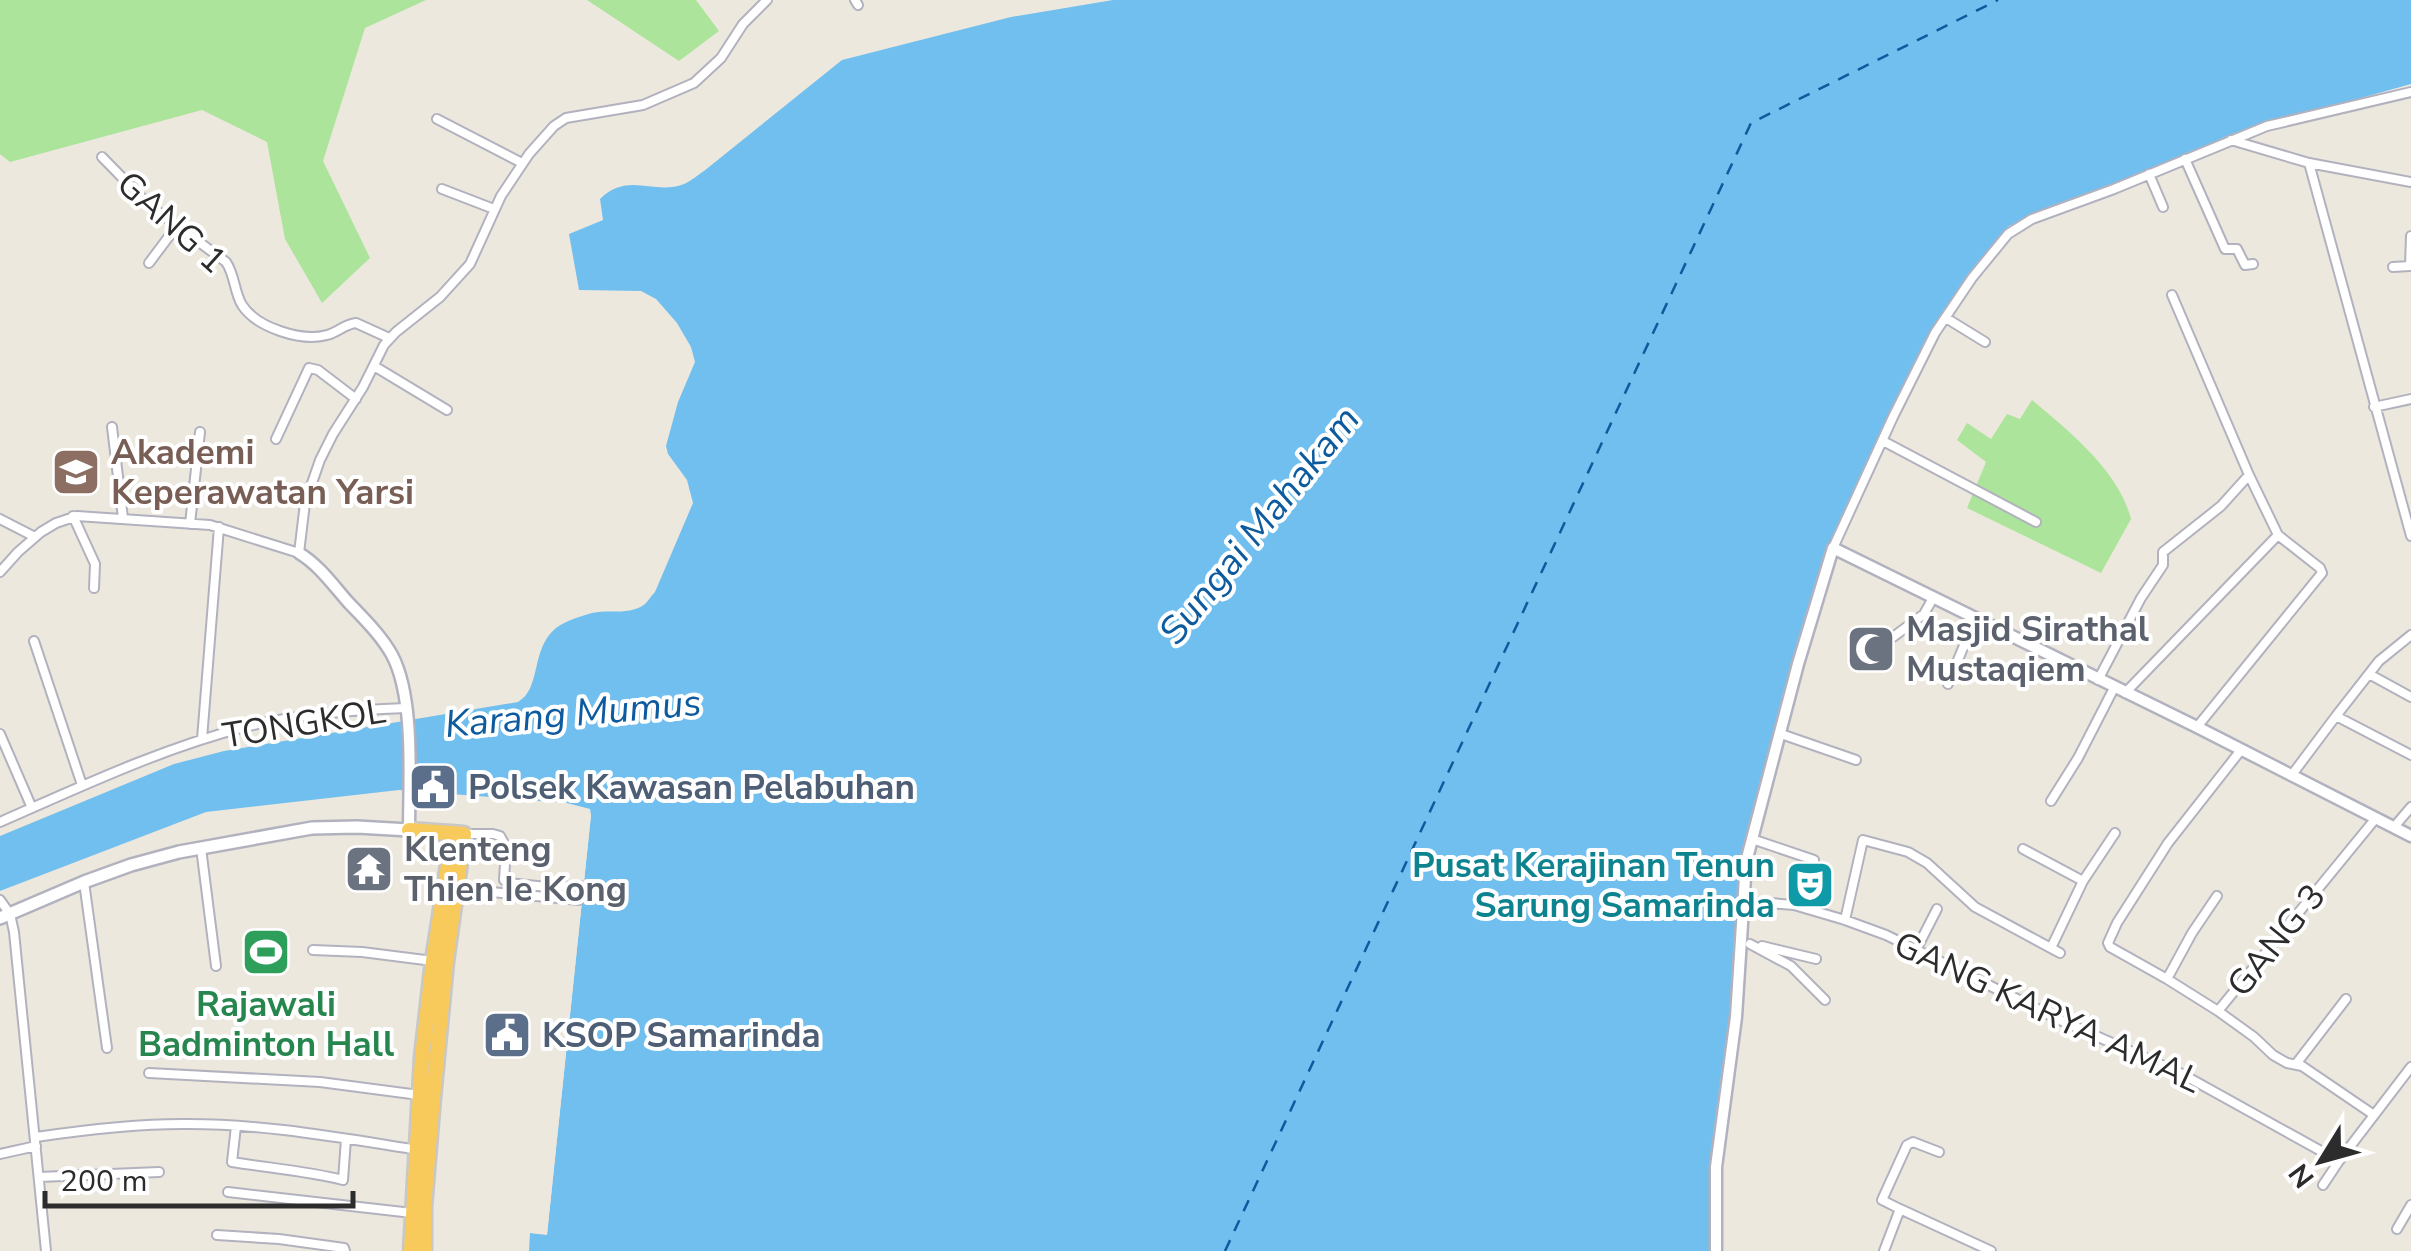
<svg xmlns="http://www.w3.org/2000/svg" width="2411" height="1251" font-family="'Nunito Sans',sans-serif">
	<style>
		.green { fill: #abe49a }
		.water { fill: #71bfef }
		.pier { fill: #ede8de }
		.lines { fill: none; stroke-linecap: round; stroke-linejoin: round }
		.ferry { stroke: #0d5b9e; stroke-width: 2.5; stroke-dasharray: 12 10; stroke-linecap: butt }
		.minor-casing { stroke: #b2b2bf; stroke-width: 12 }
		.tertiary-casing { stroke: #b2b2bf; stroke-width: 15 }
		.secondary-casing { stroke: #b2b2bf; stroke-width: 16 }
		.trunk-casing { stroke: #c8c8c8; stroke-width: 19 }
		.minor { stroke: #fff; stroke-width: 8 }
		.tertiary { stroke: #fff; stroke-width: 10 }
		.secondary { stroke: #fff; stroke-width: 11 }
		.trunk { stroke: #f8ca5c; stroke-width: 14 }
		.labels { text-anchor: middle; stroke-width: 8; stroke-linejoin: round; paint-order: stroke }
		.street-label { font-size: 35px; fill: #2c2c2c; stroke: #fff }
		.education-label { font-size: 35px; font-weight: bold; fill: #785e54; stroke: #fff; text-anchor: start }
		.worship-label { font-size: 35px; font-weight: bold; fill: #5b616d; stroke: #fff; text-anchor: start }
		.service-label { font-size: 35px; font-weight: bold; fill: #4e5e75; stroke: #fff; text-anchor: start }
		.culture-label { font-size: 35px; font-weight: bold; fill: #0d838f; stroke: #fff; text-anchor: end }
		.leisure-label { font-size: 35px; font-weight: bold; fill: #27864d; stroke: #fff }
		.water-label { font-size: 38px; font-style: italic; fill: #0d5b9e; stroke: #fff }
	</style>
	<rect width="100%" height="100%" fill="#ede8de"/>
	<!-- green -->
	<path class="green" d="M0,0H426L365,28L323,161L370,258L322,303L285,239L267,142L202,110L10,162L0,154Z
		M587,0H696L719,31L679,61Z
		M2032,400C2069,431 2119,471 2131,519L2101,573L1967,508L1986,462L1957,440L1967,423L1991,439L2007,414L2020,419Z"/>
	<!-- water -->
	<path class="water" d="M1113,0H2411V84L2232,134L2141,174L2009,226L1939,321L1881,432L1817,582L1743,866L1735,1002L1712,1166L1714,1251H529L530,1233L547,1234L591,815L590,809L567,803L399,790L206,812L0,891V836L174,764L224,751L518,702C542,688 530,649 556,628C565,621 581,616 592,613C609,609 629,616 645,604C649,600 651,596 655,592L693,503L687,480L668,454L666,446L678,402L695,362L691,347L677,323L656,299L641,291L579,290L569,234L603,220L600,199C629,171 654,196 684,184C691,181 698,175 704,171L842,60L1011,17Z"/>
	<!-- pier -->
	<path class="pier" d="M586,814L591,815L547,1235L530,1233V1228L543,1230Z"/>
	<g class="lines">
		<!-- ferry -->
		<path class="ferry" d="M1225,1251L1751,123L1998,0"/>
		<!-- minor casing -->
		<g class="minor-casing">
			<path id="minor" d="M855,0L858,5
				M437,119L522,163
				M2231,140L2309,163L2411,182
				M102,157L149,205L226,262C235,275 234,292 242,305C257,328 302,342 327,335C338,332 345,324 356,323L389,338
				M2185,159L2225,249H2237L2245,265L2253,264
				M2309,163L2411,536
				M2149,174L2163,207
				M442,189L494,209
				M149,263L176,227
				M2393,267L2410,266L2411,236
				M1946,318L1985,342
				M374,366L447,410
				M2374,407L2411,399
				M112,427L123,518
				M276,439L309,368L318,370L356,399
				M1883,441L2036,522
				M73,516L95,564L94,588
				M0,519L35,537
				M190,524L200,432
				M1833,548L1893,417L1935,333L1972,278L2008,234L2032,219L2114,189L2267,126L2411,92
				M0,572L18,552L41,532L56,523L77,516L210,525L299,553L305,503L320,460L333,434L363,387L384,345L396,332L440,297L470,264L501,196L529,154L554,126L566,118L643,105L694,83L721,58L743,24L767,0
				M1893,637L1924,614L1933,598
				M34,641L82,785
				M2369,674L2411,697
				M2098,680L2141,598L2163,565V552L2221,506L2249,475
				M1948,684L1965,643L1979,637L1985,624
				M2125,693L2278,535L2249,475L2172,295
				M2336,716L2379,661L2411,635
				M2197,727L2322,573L2320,568L2278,535
				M0,734L32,808
				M1781,734L1856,760
				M202,739L219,527
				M2241,750L2168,843L2117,923L2108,943L2110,947L2167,979L2218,1011L2376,818
				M2291,776L2336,716L2411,755
				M2051,801L2078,758L2114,688
				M0,822C80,787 160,749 245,727C297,714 352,710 406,708
				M2394,827L2411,807
				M464,834H493L500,836L506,847L504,880L508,883L547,887L581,886
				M1752,839L1814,860
				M201,848L216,966
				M2023,849L2083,881
				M84,882L107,1048
				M458,889L579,900
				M0,900L10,914L14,932L46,1251
				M1744,901L1794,905L1845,920L1886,935L2060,1020L2182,1074L2339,1161
				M1845,920L1863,840L1908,852L1927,863L1975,907L2060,953
				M1750,944L1791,966L1825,1000
				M1762,946L1816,959
				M2051,948L2083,881L2115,833
				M313,950L362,952L433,961
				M1916,950L1937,909
				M2167,979L2192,933L2217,896
				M2218,1011L2254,1037L2273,1055L2287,1063L2302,1066L2374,1115
				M2296,1064L2346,999
				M149,1073L320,1082L419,1095
				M236,1126L232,1162C269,1168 307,1171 343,1180L346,1139
				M36,1137C84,1130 132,1124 182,1124C260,1123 341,1138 419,1150
				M0,1154L36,1146
				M39,1177L159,1172
				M2323,1185L2339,1161L2411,1067
				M228,1192L412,1213
				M1900,1209L1882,1200L1907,1145L1913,1142L1939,1152
				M2397,1229L2411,1205
				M217,1235L279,1239L344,1248L345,1251
				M1884,1251L1900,1209L1991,1251"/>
		</g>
		<!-- tertiary casing -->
		<g class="tertiary-casing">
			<path id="tertiary" d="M299,553C319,565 333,585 348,602C363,618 381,635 392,655C415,698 409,781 409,830
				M1716,1251V1167L1736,1017L1746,862L1798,664L1833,548L2197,727L2411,836"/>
		</g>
		<!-- secondary casing -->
		<g class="secondary-casing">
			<path id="secondary" d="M0,918L84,882L131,865L179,852L312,828L357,827L409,830"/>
		</g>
		<!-- trunk casing -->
		<g class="trunk-casing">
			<path id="trunk" d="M409,830L464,834L446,962L433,1098L424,1207V1251
				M411,1251L422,1057L433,961L453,833"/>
		</g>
		<!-- minor -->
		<use href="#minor" class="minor"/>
		<!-- tertiary -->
		<use href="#tertiary" class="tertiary"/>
		<!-- secondary -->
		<use href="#secondary" class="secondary"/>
		<!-- trunk -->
		<use href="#trunk" class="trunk"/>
	</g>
	<!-- icons -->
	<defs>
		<g id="university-square" transform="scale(2.5)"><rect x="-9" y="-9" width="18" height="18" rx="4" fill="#8d6e63" stroke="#fff"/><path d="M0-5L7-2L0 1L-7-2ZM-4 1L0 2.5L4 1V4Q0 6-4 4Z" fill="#fff"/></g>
		<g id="mosque-square" transform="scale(2.5)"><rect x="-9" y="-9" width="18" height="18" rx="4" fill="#6b7280" stroke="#fff"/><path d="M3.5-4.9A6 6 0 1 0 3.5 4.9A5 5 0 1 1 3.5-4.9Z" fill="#fff"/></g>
		<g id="civic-square" transform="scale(2.5)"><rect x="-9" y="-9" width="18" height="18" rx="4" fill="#5c6f8a" stroke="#fff"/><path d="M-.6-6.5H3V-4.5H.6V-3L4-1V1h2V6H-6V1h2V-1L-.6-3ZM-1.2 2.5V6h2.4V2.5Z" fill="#fff"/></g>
		<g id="temple-square" transform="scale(2.5)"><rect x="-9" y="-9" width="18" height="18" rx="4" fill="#6b7280" stroke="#fff"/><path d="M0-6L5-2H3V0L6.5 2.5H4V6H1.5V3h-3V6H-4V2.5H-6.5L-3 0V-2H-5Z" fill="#fff"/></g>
		<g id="theatre-square" transform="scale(2.5)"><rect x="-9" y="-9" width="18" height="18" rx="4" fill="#0f9aa8" stroke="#fff"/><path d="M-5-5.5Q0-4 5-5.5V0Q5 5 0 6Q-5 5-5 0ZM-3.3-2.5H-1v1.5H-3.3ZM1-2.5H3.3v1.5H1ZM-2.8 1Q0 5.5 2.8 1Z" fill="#fff"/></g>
		<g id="stadium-square" transform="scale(2.5)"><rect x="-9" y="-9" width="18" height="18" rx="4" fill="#2e9e5b" stroke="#fff"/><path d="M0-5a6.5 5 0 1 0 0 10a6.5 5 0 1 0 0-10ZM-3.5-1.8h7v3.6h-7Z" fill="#fff"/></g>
	</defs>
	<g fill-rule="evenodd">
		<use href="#university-square" x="76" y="472"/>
		<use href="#mosque-square" x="1871" y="649"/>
		<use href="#civic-square" x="433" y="787"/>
		<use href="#temple-square" x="369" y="869"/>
		<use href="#theatre-square" x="1810" y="885"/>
		<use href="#stadium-square" x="266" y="952"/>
		<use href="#civic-square" x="507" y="1035"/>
	</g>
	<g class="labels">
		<!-- street labels -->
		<g class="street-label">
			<text transform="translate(172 222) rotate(42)" y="12">GANG 1</text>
			<text transform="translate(304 723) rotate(-9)" y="12">TONGKOL</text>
			<text transform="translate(2276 940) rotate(-51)" y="12">GANG 3</text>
			<text transform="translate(2048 1012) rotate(25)" y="12">GANG KARYA AMAL</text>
		</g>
		<!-- education labels -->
		<g class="education-label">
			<text x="111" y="464">Akademi<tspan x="111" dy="40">Keperawatan Yarsi</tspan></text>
		</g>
		<!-- worship labels -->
		<g class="worship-label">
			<text x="1906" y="641">Masjid Sirathal<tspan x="1906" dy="40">Mustaqiem</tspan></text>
			<text x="404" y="861">Klenteng<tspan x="404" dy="40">Thien Ie Kong</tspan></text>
		</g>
		<!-- service labels -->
		<g class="service-label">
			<text x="468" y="799">Polsek Kawasan Pelabuhan</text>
			<text x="542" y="1047">KSOP Samarinda</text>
		</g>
		<!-- culture labels -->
		<g class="culture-label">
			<text x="1775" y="877">Pusat Kerajinan Tenun<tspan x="1775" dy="40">Sarung Samarinda</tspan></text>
		</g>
		<!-- leisure labels -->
		<g class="leisure-label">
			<text x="266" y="1016">Rajawali<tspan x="266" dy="40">Badminton Hall</tspan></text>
		</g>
		<!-- water labels -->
		<g class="water-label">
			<text transform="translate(1259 525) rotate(-51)" y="13">Sungai Mahakam</text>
			<text transform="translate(573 713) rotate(-5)" y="13">Karang Mumus</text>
		</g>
	</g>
	<!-- north arrow -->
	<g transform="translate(2321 1161) rotate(233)" stroke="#ffffff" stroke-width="8" paint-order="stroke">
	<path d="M0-8L18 38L0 25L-18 38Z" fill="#2c2c2c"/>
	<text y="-15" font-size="28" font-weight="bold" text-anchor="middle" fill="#2c2c2c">N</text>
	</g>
	<!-- scale -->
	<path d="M45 1191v15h308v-15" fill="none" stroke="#2c2c2c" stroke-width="5"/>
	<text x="60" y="1191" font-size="30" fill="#2c2c2c" stroke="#ffffff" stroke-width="8" paint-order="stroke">200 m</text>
</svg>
